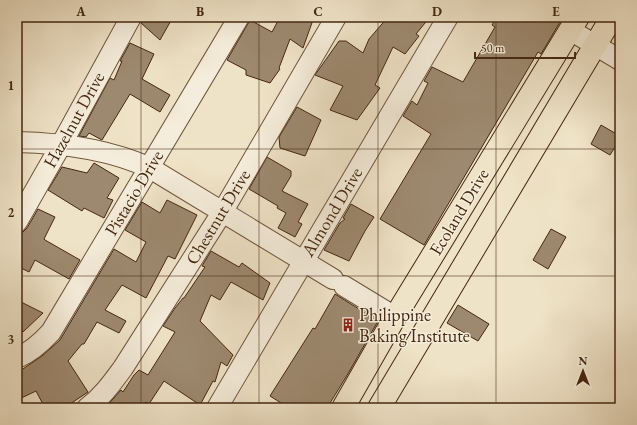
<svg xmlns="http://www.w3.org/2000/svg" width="637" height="425" font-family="'EB Garamond',serif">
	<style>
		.building { fill: #9d896f; stroke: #44270f }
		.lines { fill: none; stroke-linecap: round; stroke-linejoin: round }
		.minor-casing { stroke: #6f563d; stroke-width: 22 }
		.major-casing { stroke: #44270f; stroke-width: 24 }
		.minor { stroke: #f5eddb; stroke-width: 20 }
		.major { stroke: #efe3c7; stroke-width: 22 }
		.grid { fill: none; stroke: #44270f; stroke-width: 1; stroke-opacity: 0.55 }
		.labels { text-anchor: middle; stroke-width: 3; stroke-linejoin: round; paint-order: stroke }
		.street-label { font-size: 18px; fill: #44270f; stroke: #f5eddb }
		.poi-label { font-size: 18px; fill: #44270f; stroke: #f5eddb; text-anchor: start }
		.neatline { fill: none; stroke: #44270f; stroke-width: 1.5 }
		.grid-label { font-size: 13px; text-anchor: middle; font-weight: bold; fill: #44270f }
	</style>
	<rect width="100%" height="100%" fill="#efe3c7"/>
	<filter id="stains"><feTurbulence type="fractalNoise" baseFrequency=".005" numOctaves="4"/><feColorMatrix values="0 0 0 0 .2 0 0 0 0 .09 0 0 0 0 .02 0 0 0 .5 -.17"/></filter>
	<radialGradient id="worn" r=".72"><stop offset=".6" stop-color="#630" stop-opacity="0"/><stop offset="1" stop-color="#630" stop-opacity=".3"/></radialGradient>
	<!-- building -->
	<path class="building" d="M142,17H173L160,40L141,23Z
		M280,17H314L303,48L290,39L279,68L280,69L270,83L246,75V70L227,60L250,20L272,32Z
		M388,17H430L416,34L419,36L405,54L393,47L375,85L380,88L357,120L330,110L343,86L315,75L339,41H346L363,53L369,39Z
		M497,17H552L560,22L541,54L538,52L424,245L380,219L431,134L403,116L412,101L417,105L428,83L424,81L432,67L463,82L495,27L492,25Z
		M130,43L154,54L142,79L170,95L160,112L130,94L102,140L89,133L86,137L79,136L110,78L114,80L122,61H120Z
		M297,107L321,120L305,156L280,148L279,137Z
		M601,125L620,136V139L610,155L591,144Z
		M267,157L291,171V176L282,191L308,204L298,222L302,224L295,237L278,228L286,213L277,208L278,206L249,189Z
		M94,163L119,178L107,198L113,200L104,218L84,208L82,211L48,190L62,167L87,173Z
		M167,200L197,215L175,259L168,256L146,298L122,285L105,310L126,321L119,333L97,322L84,344H82L68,361L88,392L64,408H45L36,391L17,400V373L42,356L60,340L114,249L136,262L146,242L125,230L142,202L160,213Z
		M351,204L374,217L365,231L349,261L324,250L340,223L345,219L343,218Z
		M38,209L55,217L44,239L45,240L80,260L69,279L35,260L29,272L17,266V236L19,233L23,232L27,228Z
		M551,229L566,237L548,269L533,260Z
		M211,251L239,267L242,263L270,283L263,300L231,282L220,300L211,295L200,321L233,355L227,366L221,362L215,382L213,381L200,405L164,381L149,404L146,402L140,408H105L121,390L123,392L134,375L139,370L148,375L175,332L163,326L175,308L183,298H184L205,267L202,266Z
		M335,294L378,321L349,372L327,408H289L270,396L313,328L315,329Z
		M17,300L43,313L23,332L17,323Z
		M458,305L489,324L478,341L447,323Z"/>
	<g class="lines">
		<!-- minor casing -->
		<g class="minor-casing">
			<path id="minor" d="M570,30L620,60
				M17,142C62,143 109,149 150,168L333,279
				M17,222L61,145L131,17
				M344,286L395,317
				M17,358C31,352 41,343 51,332L239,17
				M87,408C102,397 112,383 123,368L223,211L336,17
				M217,408C293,277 372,148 448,17"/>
		</g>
		<!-- major casing -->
		<g class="major-casing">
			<path id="major" d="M343,408L395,317L578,17
				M379,408L612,17"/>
		</g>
		<!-- minor -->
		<use href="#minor" class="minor"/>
		<!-- major -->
		<use href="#major" class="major"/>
	</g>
	<!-- grid -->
	<path class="grid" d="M141,17V408M259,17V408M378,17V408M496,17V408M17,149H620M17,276H620"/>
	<!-- icons -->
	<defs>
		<g id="building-bare" transform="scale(1.08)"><path d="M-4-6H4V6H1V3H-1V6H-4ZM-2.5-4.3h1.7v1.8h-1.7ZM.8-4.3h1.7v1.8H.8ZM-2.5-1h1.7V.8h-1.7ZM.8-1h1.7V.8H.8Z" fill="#8f2418" stroke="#f5eddb" stroke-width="2.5" paint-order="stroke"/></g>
	</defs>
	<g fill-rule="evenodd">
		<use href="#building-bare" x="348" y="325"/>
	</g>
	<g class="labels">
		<!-- street labels -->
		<g class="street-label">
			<text transform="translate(74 120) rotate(-61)" y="6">Hazelnut Drive</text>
			<text transform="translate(134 193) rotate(-59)" y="6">Pistacio Drive</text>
			<text transform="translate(332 212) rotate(-59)" y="6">Almond Drive</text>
			<text transform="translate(459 212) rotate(-59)" y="6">Ecoland Drive</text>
			<text transform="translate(218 217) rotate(-59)" y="6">Chestnut Drive</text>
		</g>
		<!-- poi labels -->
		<g class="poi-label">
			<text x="359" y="321">Philippine<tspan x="359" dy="21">Baking Institute</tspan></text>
		</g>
	</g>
	<!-- margin -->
	<rect width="637" height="425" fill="none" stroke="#efe3c7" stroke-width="44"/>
	<!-- north arrow -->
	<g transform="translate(583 371)" stroke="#f5eddb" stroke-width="3" paint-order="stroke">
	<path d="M0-3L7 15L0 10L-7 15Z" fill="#44270f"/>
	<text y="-6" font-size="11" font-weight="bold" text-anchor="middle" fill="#44270f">N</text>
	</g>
	<!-- scale -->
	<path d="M475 52v6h100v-6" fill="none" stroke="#44270f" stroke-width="2"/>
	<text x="481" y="52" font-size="12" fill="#44270f" stroke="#f5eddb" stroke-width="3" paint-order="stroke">50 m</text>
	<rect x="22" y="22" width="593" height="381" class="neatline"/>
	<g class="grid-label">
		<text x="81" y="16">A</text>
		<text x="200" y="16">B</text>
		<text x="318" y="16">C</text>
		<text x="437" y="16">D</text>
		<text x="556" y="16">E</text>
		<text x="11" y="90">1</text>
		<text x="11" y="217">2</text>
		<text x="11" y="344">3</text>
	</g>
	<rect width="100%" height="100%" filter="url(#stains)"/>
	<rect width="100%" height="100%" fill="url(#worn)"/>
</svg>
